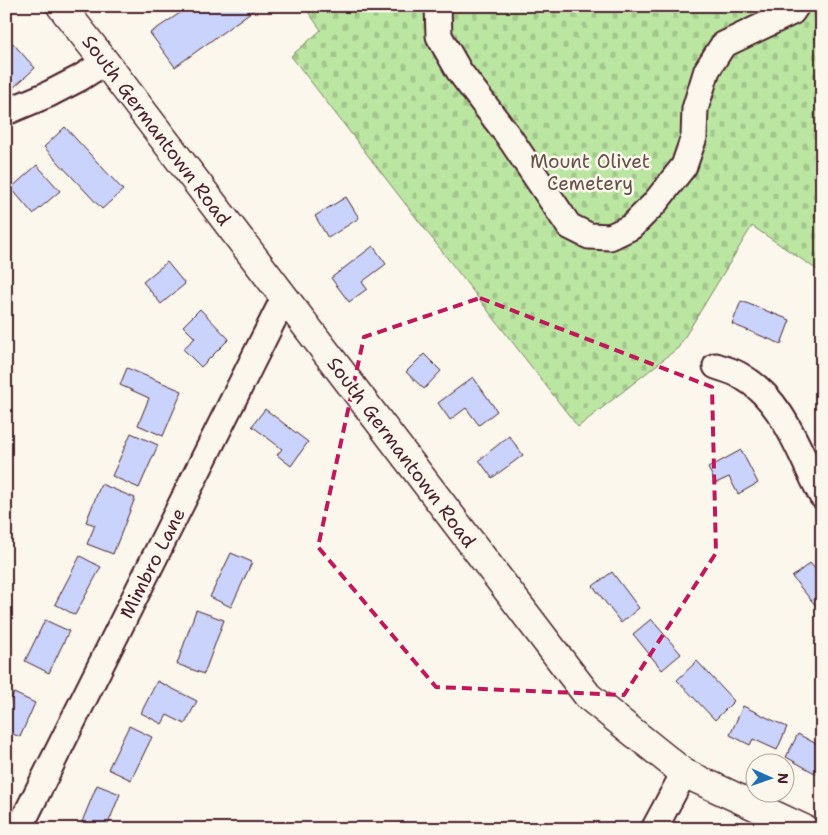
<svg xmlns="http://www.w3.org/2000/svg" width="828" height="835" font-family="'Shantell Sans',sans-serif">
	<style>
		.cemetery { fill: url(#cemetery-stones); stroke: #828266 }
		.building { fill: #c9d3fb; stroke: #4a1f2b }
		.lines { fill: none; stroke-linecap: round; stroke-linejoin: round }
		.minor-casing { stroke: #4a1f2b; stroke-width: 29 }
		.major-casing { stroke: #4a1f2b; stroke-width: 31 }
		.minor { stroke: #fbf7ec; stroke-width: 25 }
		.major { stroke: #fbf7ec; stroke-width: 28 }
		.marked { fill: none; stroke: #c2185b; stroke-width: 4; stroke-dasharray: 10 6; stroke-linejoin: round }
		.labels { text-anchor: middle; stroke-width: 5; stroke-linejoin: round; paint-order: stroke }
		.street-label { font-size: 19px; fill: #4a1f2b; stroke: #fbf7ec }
		.park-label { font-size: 19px; fill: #665149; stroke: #fbf7ec }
	</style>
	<defs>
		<pattern id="cemetery-stones" width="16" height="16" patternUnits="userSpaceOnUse" patternTransform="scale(1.25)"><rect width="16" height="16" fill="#bbe6a2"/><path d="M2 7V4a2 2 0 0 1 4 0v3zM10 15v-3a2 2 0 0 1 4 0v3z" fill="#a2c58c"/></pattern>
	</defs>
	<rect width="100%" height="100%" fill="#fbf7ec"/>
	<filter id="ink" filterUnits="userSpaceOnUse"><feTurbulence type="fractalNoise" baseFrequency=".02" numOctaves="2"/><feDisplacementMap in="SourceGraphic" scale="10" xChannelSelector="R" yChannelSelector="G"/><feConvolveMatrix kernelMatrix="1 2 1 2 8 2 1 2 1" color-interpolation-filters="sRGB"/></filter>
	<g filter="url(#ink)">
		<!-- cemetery -->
		<path class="cemetery" d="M304,6H822V273L752,226L678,348L578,427L291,56L321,30Z"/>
		<!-- building -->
		<path class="building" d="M184,6H259L175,67L150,33L186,9Z
			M9,39L35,68L13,88L6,96V40Z
			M65,127L123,190L102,209L44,147Z
			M37,165L60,191L33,214L11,188Z
			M346,197L359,218L328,238L315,216Z
			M373,246L386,264L362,282L367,289L349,302L331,278Z
			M167,262L185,284L161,304L143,282Z
			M741,301L790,320L781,344L732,324Z
			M200,309L229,339L201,367L183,349L195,338L183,326Z
			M424,354L441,371L424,389L406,372Z
			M127,368L182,391L163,436L138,425L149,398L120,385Z
			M473,377L497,411L479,425L466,408L450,420L438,403Z
			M265,409L308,442L291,466L277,455L282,449L252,426Z
			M131,433L158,445L139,488L112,476Z
			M509,436L523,455L492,478L479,460Z
			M741,450L758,483L738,494L729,477L716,483L708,468Z
			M101,484L135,498L113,554L87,544L95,525L86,522Z
			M231,553L252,562L231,607L210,597Z
			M80,556L101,567L75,615L55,604Z
			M810,563L822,577L821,612L792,577Z
			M612,572L639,608L621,623L593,586Z
			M196,610L224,620L204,674L177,664Z
			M651,619L681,654L662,670L633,634Z
			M45,620L69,631L49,673L25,661Z
			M697,661L734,701L715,720L677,680Z
			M157,681L197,701L185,724L167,715L162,724L141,713Z
			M14,693L35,703L20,737L6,731V710Z
			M743,706L787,727L777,750L753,739L750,745L730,735Z
			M129,726L152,737L131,780L108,769Z
			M798,734L822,747V777L786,757Z
			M6,750L11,752L6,761Z
			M97,785L120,794L106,829H79Z"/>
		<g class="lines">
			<!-- minor casing -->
			<g class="minor-casing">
				<path id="minor" d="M438,6L439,36L459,71L509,137L569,226L589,236L610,237L631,227L654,204L684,166L694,137L695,109L707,70L723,45L792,12L796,6
					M6,112L49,94L80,78L105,62
					M716,366C724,369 734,371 741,376C785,401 799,454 822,496
					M19,829L284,298
					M654,829L684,773"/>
			</g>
			<!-- major casing -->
			<g class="major-casing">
				<path id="major" d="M61,6L105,62L588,696L684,773L804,829"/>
			</g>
			<!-- minor -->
			<use href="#minor" class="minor"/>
			<!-- major -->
			<use href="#major" class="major"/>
		</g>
	</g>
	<!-- marked area -->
	<path class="marked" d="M480,298L712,387L716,553L624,695L436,687L318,547L364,337Z"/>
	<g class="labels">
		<!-- street labels -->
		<g class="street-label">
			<text transform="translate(157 130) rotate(53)" y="7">South Germantown Road</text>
			<text transform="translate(402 452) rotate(53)" y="7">South Germantown Road</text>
			<text transform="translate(152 563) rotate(-63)" y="7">Mimbro Lane</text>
		</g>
		<!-- park labels -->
		<g class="park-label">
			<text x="590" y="168">Mount Olivet<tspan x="590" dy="22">Cemetery</tspan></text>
		</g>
	</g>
	<!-- margin -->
	<rect width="828" height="835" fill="none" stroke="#fbf7ec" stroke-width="25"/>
	<rect x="12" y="12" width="803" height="810" fill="none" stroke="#4a1f2b" stroke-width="2" filter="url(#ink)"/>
	<!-- north arrow -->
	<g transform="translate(770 778) rotate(92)"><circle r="24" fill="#fbf7ec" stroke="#b4a19f"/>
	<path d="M0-4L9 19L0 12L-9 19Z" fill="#1f6fb2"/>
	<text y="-8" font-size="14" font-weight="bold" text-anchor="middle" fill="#4a1f2b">N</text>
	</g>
</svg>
